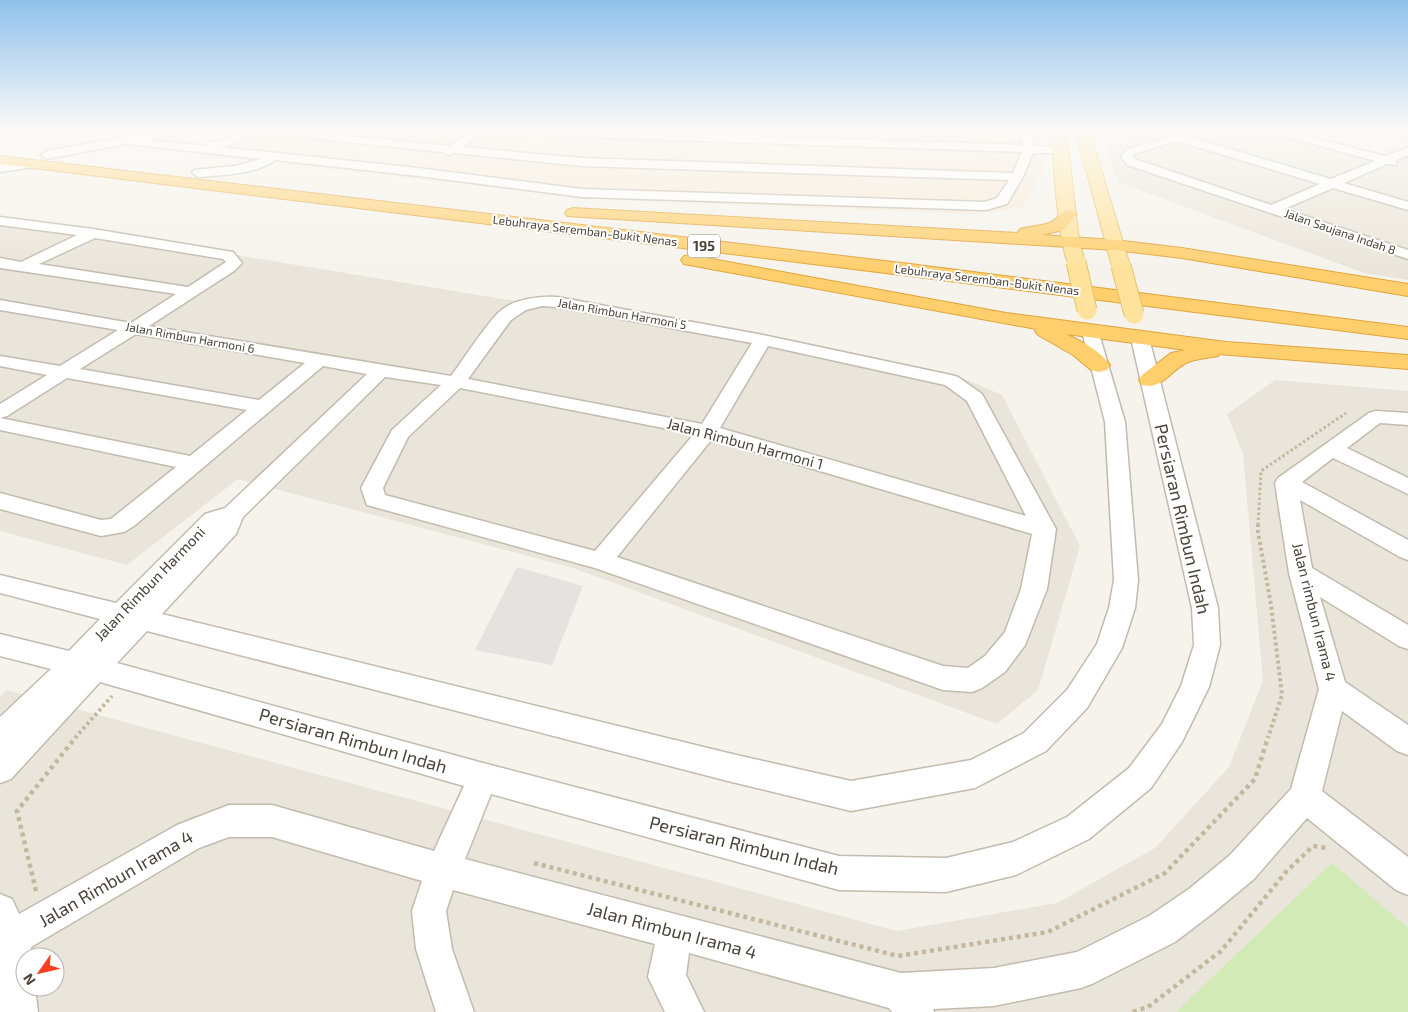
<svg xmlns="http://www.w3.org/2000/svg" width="1408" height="1012" font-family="'Exo 2',sans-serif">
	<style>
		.residential { fill: #eae5da; fill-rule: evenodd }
		.commercial { fill: #f7ead8 }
		.green { fill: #d2eab5 }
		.parking { fill: #e5e3e0 }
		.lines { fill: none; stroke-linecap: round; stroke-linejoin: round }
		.minor-casing { stroke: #c2bbae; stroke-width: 3 }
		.major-casing { stroke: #e6c16a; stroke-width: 2 }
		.highway-casing { stroke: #e0a43c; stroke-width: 2 }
		.path-far2 { stroke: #c4b79f; stroke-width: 3; stroke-dasharray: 2.5 2.5; stroke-linecap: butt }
		.path-far1 { stroke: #c4b79f; stroke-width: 4; stroke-dasharray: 3 3; stroke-linecap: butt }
		.path { stroke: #c4b79f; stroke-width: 4.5; stroke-dasharray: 4 4; stroke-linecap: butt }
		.minor { fill: #fff; fill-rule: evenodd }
		.major { fill: #ffe39c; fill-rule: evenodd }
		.highway { fill: #ffcf6e; fill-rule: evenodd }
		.major-bridge-casing { stroke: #e6c16a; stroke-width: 21; stroke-linecap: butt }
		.major-bridge { stroke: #ffe39c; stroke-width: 19 }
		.labels { text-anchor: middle; stroke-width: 4; stroke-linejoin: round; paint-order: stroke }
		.far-street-label { font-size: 12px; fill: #4b4439; stroke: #fff }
		.shield { fill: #fff; stroke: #817c74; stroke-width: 1 }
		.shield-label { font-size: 14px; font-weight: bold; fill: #4b4439 }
		.street-label { font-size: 15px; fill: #4b4439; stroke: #fff }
		.near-street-label { font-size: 18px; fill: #4b4439; stroke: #fff }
	</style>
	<rect width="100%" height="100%" fill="#f6f3ec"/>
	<!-- residential -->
	<path class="residential" d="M1172,129H1284L1378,154L1408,141V280L1364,273L1118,182L1105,146Z
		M0,216L951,373L1002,395L1080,546L1038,690L997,724L573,568L238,479L127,565L0,531Z
		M1275,380L1408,391V1012H0V697L6,690L897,931L1057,903L1155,848L1229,767L1263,681L1243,454L1227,414ZM25,957H55V987H25Z"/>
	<!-- commercial -->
	<path class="commercial" d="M261,129H1038L1045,167L1022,208L973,214L600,199L203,156Z"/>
	<!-- green -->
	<path class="green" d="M1332,863L1408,928V1012H1176Z"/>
	<!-- parking -->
	<path class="parking" d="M517,567L583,586L552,665L475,650Z"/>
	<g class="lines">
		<!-- minor casing -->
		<g class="minor-casing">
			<path id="minor" d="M168,129H184L183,131L149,140L207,146L205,144L207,142L222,141L248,129H261L260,131L228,146L220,147L418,168L582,189L985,202L997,198L1009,180L582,166L454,153L448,155L442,152L316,139L310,136L316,133L450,146L476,129H488L463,147L582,158L1013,173L1022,152L552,136L498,132L493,129H536L1023,145L1021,129H1031L1034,146L1061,147L1067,150L1061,153H1033L1023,177L1007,204L986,210L582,197L418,176L275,160C255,175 222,175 198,177L192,173L194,170L235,166L261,159L126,144L47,159L41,155L47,151Z
				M1193,129H1208L1207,131L1189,137L1331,179L1375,161L1266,131L1265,129H1281L1385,156L1408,148V155L1397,160L1396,165L1387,164L1344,183L1408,202V210L1333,188L1284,209L1408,250V259L1127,165L1121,157L1126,150ZM1177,141L1320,184L1271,205L1135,159L1133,157L1134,154Z
				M1382,129H1399L1408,131V137L1383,131Z
				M30,160L36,164L34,167L0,172V164Z
				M0,217L93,229L233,252L242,263L234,271L149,326L451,376C466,356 481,331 498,313C512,299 538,296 557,297L763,335L951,375L958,377L982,394L1056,529L1047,589L1025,645L1005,672L982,688L972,692L943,690L595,568L367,505L361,488L392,430L441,385L385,377L243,517L236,534L162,614L728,753L851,781L971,760L1024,733L1067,690L1097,644L1109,608L1114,580L1105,422L1082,331L1085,327L1091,326L1097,327L1125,422L1138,580L1135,608L1122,648L1087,708L1046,751L975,788L851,811L728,781L147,631L117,663L483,763L839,856L946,858L1013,842L1067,817L1129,768L1162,724L1181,686L1194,645L1192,608L1131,338L1134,334L1140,333L1146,334L1149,338L1218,608L1220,645L1209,687L1182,742L1151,788L1089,839L1016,875L946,892L839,890L491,794L465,859L901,973L994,968L1077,952L1149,916L1189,889L1230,855L1291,789L1319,689L1289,573L1275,483L1278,478L1369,413L1376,411L1408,413V425L1380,423L1347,448L1408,478V494L1333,458L1302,482L1408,540V560L1400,557L1300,500L1312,568L1408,625V649L1399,646L1320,597L1345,682L1408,725V755L1397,751L1342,711L1322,791L1408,857V895L1396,890L1307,818L1254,879L1213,913L1175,942L1094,983L1081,988L994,1006L933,1009L934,1012H892L889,1008L689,953L686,975L704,1012H665L648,977L655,944L453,890L446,911L452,949L474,1012H436L416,949L412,911L422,881L272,837H229L199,848L31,947L32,957H25V987H35L38,1012H0V894L12,899L19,914L177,825L229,805H272L434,851L464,786L100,682L11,779L0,783V717L51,669L0,656V634L69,651L100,619L0,593V575L116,603L205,514L225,508L367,374L323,366L134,526L124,532L101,536L0,509V493L101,520L111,519L176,467L0,430V418L190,456L247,410L67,378L7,416L0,418V404L47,375L0,366V356L60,366L118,330L0,310V300L131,323L176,294L0,268V258L21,262L77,235L0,225ZM95,238L223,259L226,262L188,287L39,264ZM542,306L557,307L752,343L702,424L468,379L511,320L526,310ZM136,334L305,363L259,400L80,369ZM768,346L945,385L967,401L1026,516L720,428ZM460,388L694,434L595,551L385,495L383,488L408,437ZM712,439L1032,534L1021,589L1005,632L985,656L968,668L943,666L617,557Z"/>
		</g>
		<!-- major casing -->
		<g class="major-casing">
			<path id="major" d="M1053,129H1066L1079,241L1085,262L1082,266L1076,267L1070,266C1058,250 1052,152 1053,129Z
				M1075,129H1089L1130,266L1128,270L1121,272L1114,270L1112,266Z"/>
		</g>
		<!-- highway casing -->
		<g class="highway-casing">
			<path id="highway" d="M0,156L910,264L1408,327V339L910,276L0,164Z
				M573,208L1017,233L1020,229C1029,227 1040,226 1049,223C1060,219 1060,208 1074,211L1076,215L1063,230L1042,235L1115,240L1182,248L1408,284V296L1182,258L1115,250L567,216L565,213L567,210Z
				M690,255L1006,313L1226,342L1408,355V369L1219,354L1218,356C1208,358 1195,359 1186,363C1170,371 1162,390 1142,385L1139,380L1142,375L1171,353L1186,350L1066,334C1082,342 1100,350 1110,365L1107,370L1099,372L1091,370L1073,355L1038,335L1035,331L1036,329L684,264L681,260L684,256Z"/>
		</g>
		<!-- path-far2 -->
		<path class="path-far2" d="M1258,525L1261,471L1346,413"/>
		<!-- path-far1 -->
		<path class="path-far1" d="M1258,524V532L1271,605L1282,695L1268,738
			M75,738L112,696"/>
		<!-- path -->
		<path class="path" d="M534,863L898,956L1048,932L1165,873L1255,779L1268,737
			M36,891L17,811L76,737
			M1133,1012L1148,1007L1221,951L1286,872L1313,846L1327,848"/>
		<!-- minor -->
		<use href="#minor" class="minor"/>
		<!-- major -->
		<use href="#major" class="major"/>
		<!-- highway -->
		<use href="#highway" class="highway"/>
		<!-- major-bridge casing -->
		<g class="major-bridge-casing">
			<path id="major-bridge" d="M1076,262L1087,310
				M1121,266L1134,314"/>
		</g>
		<!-- major-bridge -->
		<use href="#major-bridge" class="major-bridge"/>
	</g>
	<!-- sky -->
	<linearGradient id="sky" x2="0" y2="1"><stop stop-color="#8fc1ec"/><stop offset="0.48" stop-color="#fbfaf6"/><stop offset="1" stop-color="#fbfaf6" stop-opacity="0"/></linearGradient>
	<rect width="1408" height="270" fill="url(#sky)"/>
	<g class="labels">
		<!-- far-street labels -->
		<g class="far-street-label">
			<text transform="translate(585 231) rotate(7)" y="4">Lebuhraya Seremban-Bukit Nenas</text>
			<text transform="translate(1340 232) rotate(19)" y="4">Jalan Saujana Indah 8</text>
			<text transform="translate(987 280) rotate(7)" y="4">Lebuhraya Seremban-Bukit Nenas</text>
			<text transform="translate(622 314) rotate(10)" y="4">Jalan Rimbun Harmoni 5</text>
			<text transform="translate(190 338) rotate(10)" y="4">Jalan Rimbun Harmoni 6</text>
		</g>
		<!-- shield labels -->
		<rect class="shield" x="688" y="234.5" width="32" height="23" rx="4"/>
		<g class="shield-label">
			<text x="704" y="251">195</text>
		</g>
		<!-- street labels -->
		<g class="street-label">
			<text transform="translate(745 444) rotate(15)" y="5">Jalan Rimbun Harmoni 1</text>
			<text transform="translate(150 584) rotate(-46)" y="5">Jalan Rimbun Harmoni</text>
			<text transform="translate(1314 612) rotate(76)" y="5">Jalan rimbun Irama 4</text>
		</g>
		<!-- near-street labels -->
		<g class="near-street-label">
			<text transform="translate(1182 519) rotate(77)" y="6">Persiaran Rimbun Indah</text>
			<text transform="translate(353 741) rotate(16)" y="6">Persiaran Rimbun Indah</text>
			<text transform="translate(744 846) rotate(14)" y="6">Persiaran Rimbun Indah</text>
			<text transform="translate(116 879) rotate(-30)" y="6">Jalan Rimbun Irama 4</text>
			<text transform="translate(672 931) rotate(15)" y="6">Jalan Rimbun Irama 4</text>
		</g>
	</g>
	<!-- north arrow -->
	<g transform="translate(40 972) rotate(236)"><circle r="24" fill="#ffffff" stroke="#b7b4b0"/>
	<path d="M0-4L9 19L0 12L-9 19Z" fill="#fc3f1d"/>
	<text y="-8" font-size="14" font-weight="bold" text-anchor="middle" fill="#4b4439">N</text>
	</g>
</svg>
